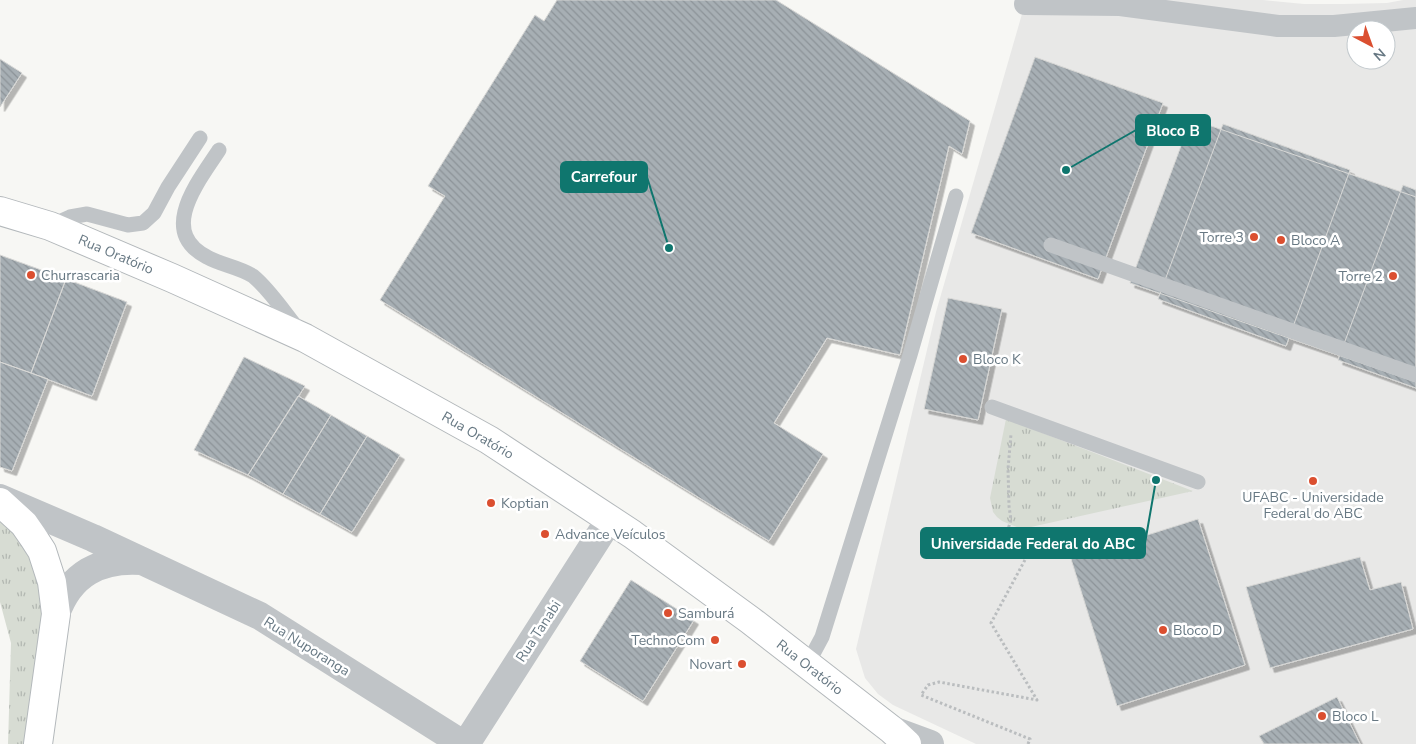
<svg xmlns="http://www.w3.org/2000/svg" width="1416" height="744" font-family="'Nunito Sans',sans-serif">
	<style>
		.built { fill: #e8e8e7; fill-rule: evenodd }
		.grass { fill: url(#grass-tufts) }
		.building { fill: url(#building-back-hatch); stroke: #d8d8d6; filter: url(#shadow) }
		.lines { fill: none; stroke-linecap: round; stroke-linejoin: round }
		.primary-casing { stroke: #b3b8bb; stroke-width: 30 }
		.path { stroke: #babdbf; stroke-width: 3; stroke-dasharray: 2.5 2.5; stroke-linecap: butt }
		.service { stroke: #c0c4c7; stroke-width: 15 }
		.pedestrian { stroke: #c0c4c7; stroke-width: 22 }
		.minor { stroke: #c0c4c7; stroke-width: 28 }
		.tertiary { stroke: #c0c4c7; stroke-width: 28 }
		.primary { stroke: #fff; stroke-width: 28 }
		.poi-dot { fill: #db4f30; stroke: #fff; stroke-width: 2 }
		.labels { text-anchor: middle; stroke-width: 5; stroke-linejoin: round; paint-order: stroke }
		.poi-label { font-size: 14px; fill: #677883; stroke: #fff; text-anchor: start }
		.street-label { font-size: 14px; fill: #677883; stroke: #fff }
		.leader { fill: none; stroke: #0f766e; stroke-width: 2 }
		.callout-dot { fill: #0f766e; stroke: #fff; stroke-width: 2 }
		.callout { fill: #0f766e; stroke: #0f766e; stroke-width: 2 }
		.callout-label { font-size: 15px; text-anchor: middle; font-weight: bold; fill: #fff }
	</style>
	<defs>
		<pattern id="grass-tufts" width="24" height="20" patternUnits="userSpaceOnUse" patternTransform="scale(1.25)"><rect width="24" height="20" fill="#d7dcd3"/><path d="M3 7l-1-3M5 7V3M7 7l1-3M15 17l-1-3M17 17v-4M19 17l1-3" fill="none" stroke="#b2b7b1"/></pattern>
		<pattern id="building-back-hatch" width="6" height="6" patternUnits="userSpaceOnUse" patternTransform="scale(1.25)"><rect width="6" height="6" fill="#a7afb4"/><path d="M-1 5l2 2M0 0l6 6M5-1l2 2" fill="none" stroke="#8c9398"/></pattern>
		<filter id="shadow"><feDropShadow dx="4.5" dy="4.5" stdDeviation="0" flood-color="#0004"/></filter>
	</defs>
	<rect width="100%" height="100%" fill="#f7f7f4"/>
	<!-- built -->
	<path class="built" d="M1026,0H1263L1304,4H1343L1387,3L1403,0H1416V744H976L893,705L878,694L865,678L856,649L936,312ZM1356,30H1386V60H1356Z"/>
	<!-- grass -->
	<path class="grass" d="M1006,419L1193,491L1022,529L1002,521L997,517L993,512L990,498Z
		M0,520L13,532L32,555L45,602L25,744H8L11,643L0,602Z"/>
	<!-- building -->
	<path class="building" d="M557,0H776L970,121L962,154L949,146L900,355L827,338L774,423L823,454L769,541L380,300L445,196L428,186L535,15L544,21Z
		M1035,57L1163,103L1098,279L971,233Z
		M0,59L22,73L0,107Z
		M1191,119L1416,197V382L1130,283Z
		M1223,124L1350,170L1286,346L1158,299Z
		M1403,185L1416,190V388L1338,360Z
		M0,255L66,279L31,373L0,362Z
		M66,279L127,302L92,396L31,373Z
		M948,298L1002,309L978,420L924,409Z
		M244,357L305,386L248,475L194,450Z
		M0,362L48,379L12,471L0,467Z
		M298,396L331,415L283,494L248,475Z
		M331,415L367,436L320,514L283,494Z
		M367,436L400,455L352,532L320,514Z
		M1198,519L1245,665L1117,706L1071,559Z
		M1360,557L1370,590L1401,582L1413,629L1270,668L1246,587Z
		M631,580L694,620L643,701L580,661Z
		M1337,697L1360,744H1264L1259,736Z"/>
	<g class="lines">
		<!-- primary casing -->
		<g class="primary-casing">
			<path id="primary" d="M0,211L50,226L172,278L305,338L489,440L632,534L750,620L892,730L907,744
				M0,502L24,524L33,537L42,551L52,582L56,614L38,744"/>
		</g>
		<!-- path -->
		<path class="path" d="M1007,532L1011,520L1009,506L1008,469L1011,434
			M1028,744L1030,739L921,695L928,685L939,682L1037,700L991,623L1033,545"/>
		<!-- service -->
		<path class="service" d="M219,150C199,181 157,231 207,257C221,265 239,267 253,276C270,290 284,312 298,329
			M50,226L70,217L87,214L128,225L143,223L154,213L168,187L200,138
			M1051,245L1416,375
			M992,407L1198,482
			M807,665L822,637L910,355L956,196"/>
		<!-- pedestrian -->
		<path class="pedestrian" d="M1025,4L1120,5L1278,26H1334L1416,18"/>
		<!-- minor -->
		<path class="minor" d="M0,498L93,538L260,616L463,744
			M56,614C70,574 100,558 142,561
			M466,744L610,519"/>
		<!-- tertiary -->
		<path class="tertiary" d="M892,730L930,744"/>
		<!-- primary -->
		<use href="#primary" class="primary"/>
	</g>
	<!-- markers -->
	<g class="poi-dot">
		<circle cx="1254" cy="237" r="5"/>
		<circle cx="1281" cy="240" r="5"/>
		<circle cx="31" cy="275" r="5"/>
		<circle cx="1393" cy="276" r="5"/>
		<circle cx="963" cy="359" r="5"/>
		<circle cx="1313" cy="481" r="5"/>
		<circle cx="491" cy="503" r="5"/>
		<circle cx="545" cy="534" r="5"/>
		<circle cx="668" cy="613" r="5"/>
		<circle cx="1163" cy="630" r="5"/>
		<circle cx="715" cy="640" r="5"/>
		<circle cx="742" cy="664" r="5"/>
		<circle cx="1322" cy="716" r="5"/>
	</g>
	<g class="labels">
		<!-- poi labels -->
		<g class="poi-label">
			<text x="1244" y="242" text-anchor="end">Torre 3</text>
			<text x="1291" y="245">Bloco A</text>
			<text x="41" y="280">Churrascaria</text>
			<text x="1383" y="281" text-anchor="end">Torre 2</text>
			<text x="973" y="364">Bloco K</text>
			<text x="1313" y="502" text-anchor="middle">UFABC - Universidade<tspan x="1313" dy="16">Federal do ABC</tspan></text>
			<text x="501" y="508">Koptian</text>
			<text x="555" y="539">Advance Veículos</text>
			<text x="678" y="618">Samburá</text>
			<text x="1173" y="635">Bloco D</text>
			<text x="705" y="645" text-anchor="end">TechnoCom</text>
			<text x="732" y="669" text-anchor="end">Novart</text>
			<text x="1332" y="721">Bloco L</text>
		</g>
		<!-- street labels -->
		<g class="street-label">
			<text transform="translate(116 254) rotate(23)" y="5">Rua Oratório</text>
			<text transform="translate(478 435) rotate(30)" y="5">Rua Oratório</text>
			<text transform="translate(538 631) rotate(-57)" y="5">Rua Tanabi</text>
			<text transform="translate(307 646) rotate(32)" y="5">Rua Nuporanga</text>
			<text transform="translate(810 667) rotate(38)" y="5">Rua Oratório</text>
		</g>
	</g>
	<!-- callouts -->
	<path class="leader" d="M1066 170L1136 130M669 248L647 177M1156 480L1145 543"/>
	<g class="callout-dot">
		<circle cx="1066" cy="170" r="5"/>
		<circle cx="669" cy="248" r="5"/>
		<circle cx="1156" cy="480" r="5"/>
	</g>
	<g class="callout">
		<rect x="1136" y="115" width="74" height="30" rx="5"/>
		<rect x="561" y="162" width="86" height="30" rx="5"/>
		<rect x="921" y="528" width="224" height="30" rx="5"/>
	</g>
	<g class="callout-label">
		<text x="1173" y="136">Bloco B</text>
		<text x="604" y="182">Carrefour</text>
		<text x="1033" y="549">Universidade Federal do ABC</text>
	</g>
	<!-- north arrow -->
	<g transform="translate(1371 45) rotate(139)"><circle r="24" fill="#ffffff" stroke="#c2c9cd"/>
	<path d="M0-4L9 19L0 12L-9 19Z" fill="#db4f30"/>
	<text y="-8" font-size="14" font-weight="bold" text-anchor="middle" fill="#677883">N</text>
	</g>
</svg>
